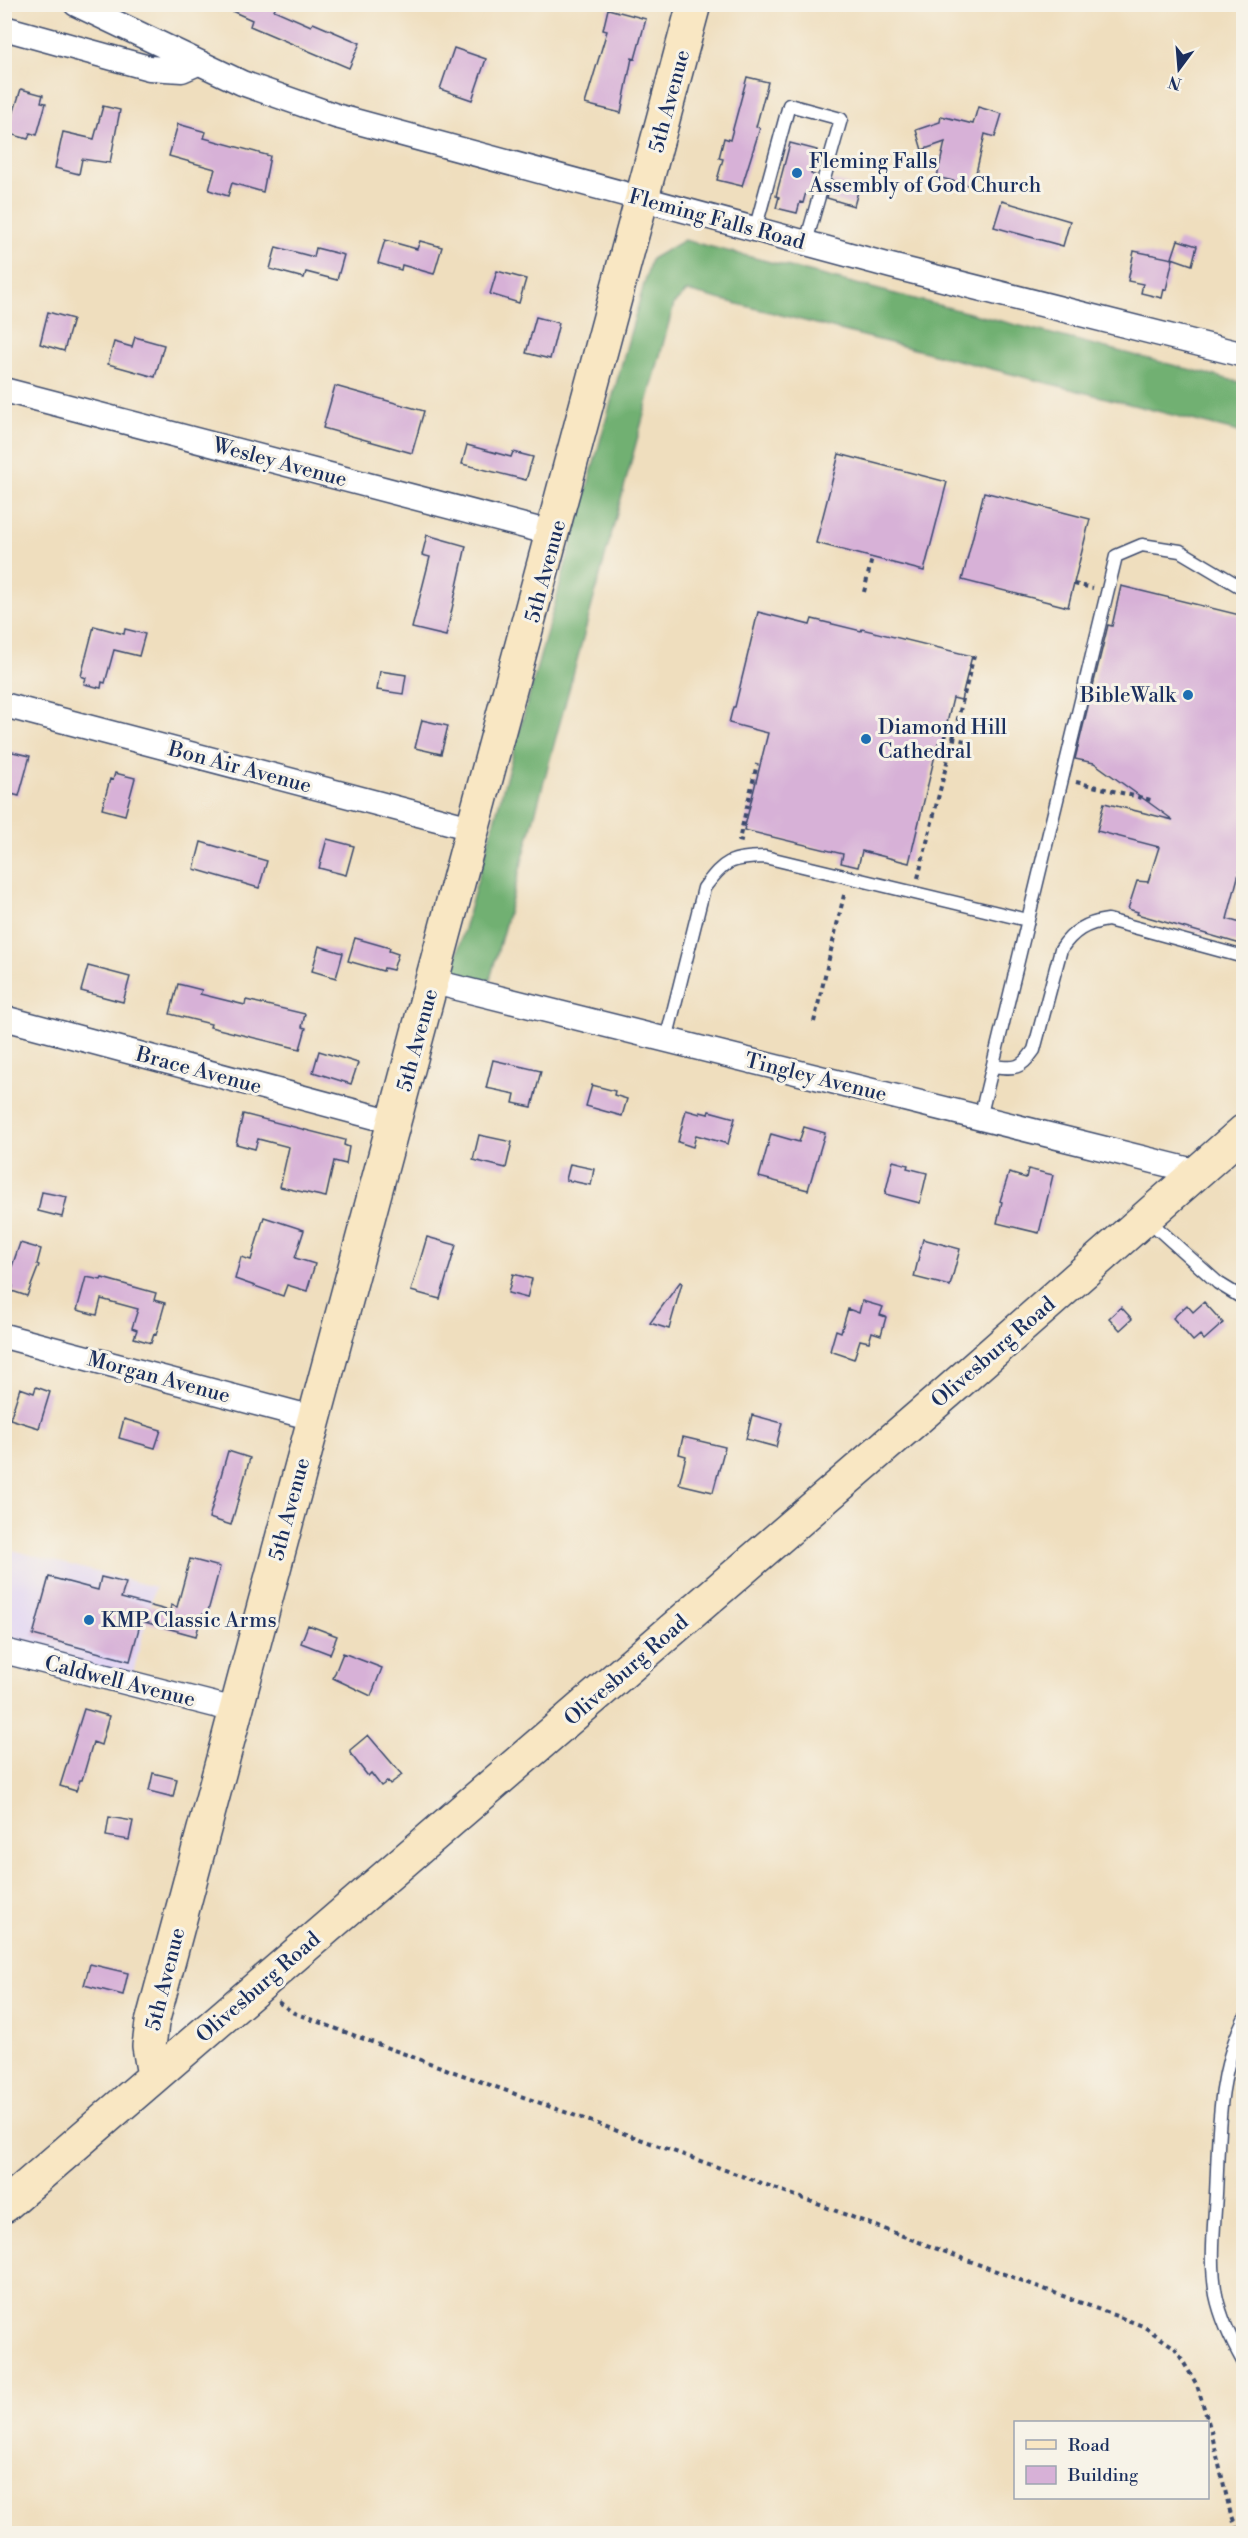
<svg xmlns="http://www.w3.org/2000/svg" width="1248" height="2538" font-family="'Libre Bodoni',serif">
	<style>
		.built { fill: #e1d4f4 }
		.forest { fill: #71b072; stroke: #467068; stroke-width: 1.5 }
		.building { fill: #d7b1d7 }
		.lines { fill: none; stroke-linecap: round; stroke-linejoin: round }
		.lane-casing { stroke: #3b496c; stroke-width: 15 }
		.street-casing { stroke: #3b496c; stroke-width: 27 }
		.secondary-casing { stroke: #3b496c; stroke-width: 36 }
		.path { stroke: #3b496c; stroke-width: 4; stroke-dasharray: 4.5 4.5; stroke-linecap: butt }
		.lane { stroke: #fff; stroke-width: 12 }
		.street { stroke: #fff; stroke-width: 24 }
		.secondary { stroke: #f9e7c3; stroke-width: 33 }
		.poi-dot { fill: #1f6fb2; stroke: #f7f3e8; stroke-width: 2 }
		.labels { text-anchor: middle; stroke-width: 6; stroke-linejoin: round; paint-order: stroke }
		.street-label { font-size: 21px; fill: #1b2f5e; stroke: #f7f3e8 }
		.poi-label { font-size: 21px; fill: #1b2f5e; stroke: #f7f3e8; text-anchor: start }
	</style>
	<rect width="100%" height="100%" fill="#f7f3e8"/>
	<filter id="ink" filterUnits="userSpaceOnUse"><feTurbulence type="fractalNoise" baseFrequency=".0167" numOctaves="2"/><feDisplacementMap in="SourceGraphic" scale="12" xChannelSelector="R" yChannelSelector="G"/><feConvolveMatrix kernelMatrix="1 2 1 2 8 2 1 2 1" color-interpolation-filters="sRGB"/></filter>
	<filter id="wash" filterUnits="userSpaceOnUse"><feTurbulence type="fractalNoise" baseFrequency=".008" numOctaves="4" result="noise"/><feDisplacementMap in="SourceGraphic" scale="24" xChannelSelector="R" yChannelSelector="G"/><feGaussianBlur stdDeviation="1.35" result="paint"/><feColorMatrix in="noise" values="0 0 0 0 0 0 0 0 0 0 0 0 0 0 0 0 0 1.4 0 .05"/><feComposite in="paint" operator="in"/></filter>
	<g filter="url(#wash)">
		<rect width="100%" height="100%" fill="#efdebe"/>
		<!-- built -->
		<path class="built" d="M8,1549L155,1587L132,1677L5,1644L4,1563Z"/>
		<!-- forest -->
		<path class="forest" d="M684,240L1243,383V433L687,291L674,304L489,983C478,988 460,980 452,972L651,259Z"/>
		<g id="blocks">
			<!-- building -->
			<path class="building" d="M216,4H277L274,10L311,26L313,23L360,43L349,68L250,26L252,20Z
				M608,9L646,19L635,59L632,58L621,113L585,104L607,31L603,30Z
				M454,48L486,59L472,100L440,89Z
				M747,77L768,82L756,127L760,128L742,186L717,180L723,159L719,158L724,138L730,140Z
				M21,89L43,95L41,102L46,103L37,135L30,133L28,139L10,134L12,128L9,127Z
				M103,106L120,110L110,163L82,159L79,174L55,168L63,132L94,139Z
				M978,107L1002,114L995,137L985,134L973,186L937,177L945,142L922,150L916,130L940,122L941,116L973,124Z
				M178,124L206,132L204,138L270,156L263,192L232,183L228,196L209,190L215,169L169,156Z
				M790,143L817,150L811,174L816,176L811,193L806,192L803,203L800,202L797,213L776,208L779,197L776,196Z
				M832,180L859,188L854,206L827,198Z
				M1002,201L1070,221L1063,246L994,227Z
				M385,240L417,249L420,241L442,247L434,274L402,265L401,270L378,263Z
				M1178,240L1197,246L1192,265L1172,258Z
				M276,247L314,257L316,248L344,255L337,280L306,272L304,278L270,269Z
				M1134,251L1173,259L1166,290L1164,289L1162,298L1141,293L1143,284L1128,281Z
				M497,271L526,279L519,303L490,294Z
				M48,312L73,319L64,351L40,344Z
				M536,317L559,323L550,359L526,353Z
				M135,337L164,345L155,377L108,364L114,342L132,347Z
				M335,386L424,411L412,453L323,428Z
				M467,445L511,457L513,452L533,457L526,480L462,464Z
				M839,454L947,482L924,571L816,543Z
				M984,492L1090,519L1068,607L962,580Z
				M427,535L466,546L446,636L412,628L430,557L422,555Z
				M1121,586L1244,616V854L1227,919L1244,924V945L1137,914L1138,912L1128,909L1137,881L1148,882L1159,847L1097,831L1104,803L1173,820L1094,763L1075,759L1108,625L1112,626Z
				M758,612L810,625L812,619L861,631L862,629L972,656L961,700L953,698L942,744L938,743L909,863L862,851L858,867L841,863L843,854L744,830L768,733L729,723L733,707H735Z
				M94,626L124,634L125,629L145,634L139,656L114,650L105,683L102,682L101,688L84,684L86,678L81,676Z
				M380,671L406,675L403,694L377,690Z
				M422,720L448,726L441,754L415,748Z
				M4,750L30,756L19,796L4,792Z
				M115,773L135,778L125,815L102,809L110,779L113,780Z
				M327,839L354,846L346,875L319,868Z
				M201,842L267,861L259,888L194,869Z
				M355,938L390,948L389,951L398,954L393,970L384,968L383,971L348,961Z
				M319,946L343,953L336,978L312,971Z
				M88,966L130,977L123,1002L81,991Z
				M178,984L202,990L200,994L245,1005L246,1000L305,1014L302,1027L306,1028L300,1049L210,1027L211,1024L170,1014Z
				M319,1051L358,1063L351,1084L313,1072Z
				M493,1060L541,1071L532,1107L513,1103L515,1094L486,1088Z
				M592,1085L615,1091L614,1095L627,1099L622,1116L586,1106Z
				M686,1110L700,1114V1112L708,1114L709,1111L735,1118L728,1144L696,1135L693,1147L678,1142Z
				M243,1114L345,1140L344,1145L349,1147L346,1164L334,1161L326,1197L280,1187L289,1147L258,1139L255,1149L236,1144Z
				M804,1127L825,1133L808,1190L759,1177L771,1134L799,1142Z
				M479,1135L512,1142L506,1168L473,1160Z
				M893,1161L908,1165L907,1168L927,1173L920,1203L885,1194Z
				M570,1164L594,1169L591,1185L566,1180Z
				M1028,1169L1053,1175L1039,1233L997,1223L1002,1202L1000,1201L1009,1173L1026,1178Z
				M42,1192L67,1197L62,1217L38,1211Z
				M264,1217L304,1230L295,1258L315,1264L307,1291L287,1285L283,1296L235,1279L241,1257L251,1260Z
				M427,1237L456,1245L440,1299L411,1291Z
				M923,1239L960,1249L950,1286L914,1277Z
				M20,1243L41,1249L37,1264L39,1265L27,1296L12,1291L13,1286L6,1284Z
				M513,1274L532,1279L527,1298L508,1293Z
				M86,1277L101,1280L102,1278L156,1293L154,1300L165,1303L156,1335L154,1334L151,1343L134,1338L137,1330L132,1328L138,1309L101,1299L97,1315L77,1310Z
				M680,1282L682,1283L669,1329L650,1323Z
				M862,1301L883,1307L880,1315L886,1317L881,1335L872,1332L869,1342L860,1340L854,1359L830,1351L836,1330L841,1332L848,1309L859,1313Z
				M1204,1302L1223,1323L1204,1340L1200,1335L1193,1341L1173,1318L1187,1305L1193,1312Z
				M1121,1307L1132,1319L1120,1330L1109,1318Z
				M36,1387L50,1392L39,1428L10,1419L20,1388L34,1393Z
				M752,1415L782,1423L776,1447L746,1439Z
				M124,1419L161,1430L155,1448L119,1438Z
				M683,1437L725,1447L713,1492L679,1484L686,1456L679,1454Z
				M228,1451L250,1458L231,1525L209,1518Z
				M190,1559L220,1567L207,1615L202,1614L196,1636L141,1621L130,1661L33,1635L49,1577L98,1590L101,1577L126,1583L121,1598L170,1611L171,1605L177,1607Z
				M308,1625L337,1636L330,1654L301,1643Z
				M343,1653L382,1668L371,1696L333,1678Z
				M84,1709L109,1716L101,1745L93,1742L82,1780H80L76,1791L60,1786Z
				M368,1735L402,1775L390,1784L388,1781L381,1786L371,1773L368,1776L350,1753V1750Z
				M153,1773L177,1779L173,1797L149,1791Z
				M109,1817L133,1821L129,1840L106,1836Z
				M90,1964L128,1973L123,1995L84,1985Z"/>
		</g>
	</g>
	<g filter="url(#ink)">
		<use href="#blocks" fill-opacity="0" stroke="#3b496c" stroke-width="1.5"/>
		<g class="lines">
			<!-- lane casing -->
			<g class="lane-casing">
				<path id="lane" d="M755,230L789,105L841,119L806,242
					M666,1040L704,888C725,860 730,858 765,857L1027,920
					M993,1066C1015,1069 1021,1069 1034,1050L1061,949C1073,931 1086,923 1108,920L1244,957
					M980,1118L1116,556L1142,545L1180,551L1244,589
					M1147,1219L1218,1283L1244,1299
					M1244,2019C1217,2074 1219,2135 1216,2194C1214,2228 1210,2262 1216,2295C1221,2319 1232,2342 1244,2363"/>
			</g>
			<!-- street casing -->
			<g class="street-casing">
				<path id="street" d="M76,4L242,83L336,116L891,266L1244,355
					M4,28L149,68L182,70L198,63
					M4,390L555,534
					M4,705L475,829
					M434,982L1198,1172
					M4,1018L394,1122
					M4,1336L313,1418
					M4,1651L235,1710"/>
			</g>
			<!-- secondary casing -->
			<g class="secondary-casing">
				<path id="secondary" d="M154,2076L149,2046L152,2023C330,1350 519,679 694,4
					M4,2206L949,1391L1244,1131"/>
			</g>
			<!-- path -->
			<path class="path" d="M1074,584L1093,588
				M864,592L872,558
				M943,736L970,742
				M1076,782L1151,800
				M743,841L739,840L757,764
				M918,878L974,655
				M814,1022L845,891
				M278,2002L294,2013L388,2048L764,2184L1143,2326L1175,2348L1197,2385L1211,2431L1230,2511L1239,2534"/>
			<!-- lane -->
			<use href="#lane" class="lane"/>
			<!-- street -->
			<use href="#street" class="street"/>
			<!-- secondary -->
			<use href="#secondary" class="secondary"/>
		</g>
	</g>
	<!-- markers -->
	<g class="poi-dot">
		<circle cx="797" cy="173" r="6"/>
		<circle cx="1188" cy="695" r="6"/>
		<circle cx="866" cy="739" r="6"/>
		<circle cx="89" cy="1620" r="6"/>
	</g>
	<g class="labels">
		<!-- street labels -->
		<g class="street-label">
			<text transform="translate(669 101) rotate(-75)" y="7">5th Avenue</text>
			<text transform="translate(717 219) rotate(15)" y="7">Fleming Falls Road</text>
			<text transform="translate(280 462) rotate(15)" y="7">Wesley Avenue</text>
			<text transform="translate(545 571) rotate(-75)" y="7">5th Avenue</text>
			<text transform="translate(240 767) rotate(15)" y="7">Bon Air Avenue</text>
			<text transform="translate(417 1040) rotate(-75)" y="7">5th Avenue</text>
			<text transform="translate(199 1070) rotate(15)" y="7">Brace Avenue</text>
			<text transform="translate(816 1077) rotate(14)" y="7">Tingley Avenue</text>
			<text transform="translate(993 1352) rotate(-41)" y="7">Olivesburg Road</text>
			<text transform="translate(159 1377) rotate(15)" y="7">Morgan Avenue</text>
			<text transform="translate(289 1509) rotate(-75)" y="7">5th Avenue</text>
			<text transform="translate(626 1670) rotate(-41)" y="7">Olivesburg Road</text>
			<text transform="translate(120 1681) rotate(14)" y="7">Caldwell Avenue</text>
			<text transform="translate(165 1979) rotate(-76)" y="7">5th Avenue</text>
			<text transform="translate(258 1987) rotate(-41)" y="7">Olivesburg Road</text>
		</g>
		<!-- poi labels -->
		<g class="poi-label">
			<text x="809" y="168">Fleming Falls<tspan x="809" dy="24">Assembly of God Church</tspan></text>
			<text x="1176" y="702" text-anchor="end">BibleWalk</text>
			<text x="878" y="734">Diamond Hill<tspan x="878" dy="24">Cathedral</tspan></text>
			<text x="101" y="1627">KMP Classic Arms</text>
		</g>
	</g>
	<!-- margin -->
	<rect width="1248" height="2538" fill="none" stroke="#f7f3e8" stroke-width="24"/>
	<!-- legend -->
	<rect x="1014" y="2421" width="195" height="78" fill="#f7f3e8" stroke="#9fa5b1" stroke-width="1.5"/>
	<rect x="1026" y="2440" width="30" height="9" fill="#f9e7c3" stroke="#9fa5b1" stroke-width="1.5"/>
	<text x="1068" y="2451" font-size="18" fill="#1b2f5e">Road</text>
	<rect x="1026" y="2466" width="30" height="18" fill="#d7b1d7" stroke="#9fa5b1" stroke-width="1.5"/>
	<text x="1068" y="2481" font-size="18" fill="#1b2f5e">Building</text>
	<!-- north arrow -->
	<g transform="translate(1179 69) rotate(196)" stroke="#f7f3e8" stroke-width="4.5" paint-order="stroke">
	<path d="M0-4.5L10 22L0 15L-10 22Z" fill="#1b2f5e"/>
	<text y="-9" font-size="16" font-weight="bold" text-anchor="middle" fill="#1b2f5e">N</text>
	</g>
</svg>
